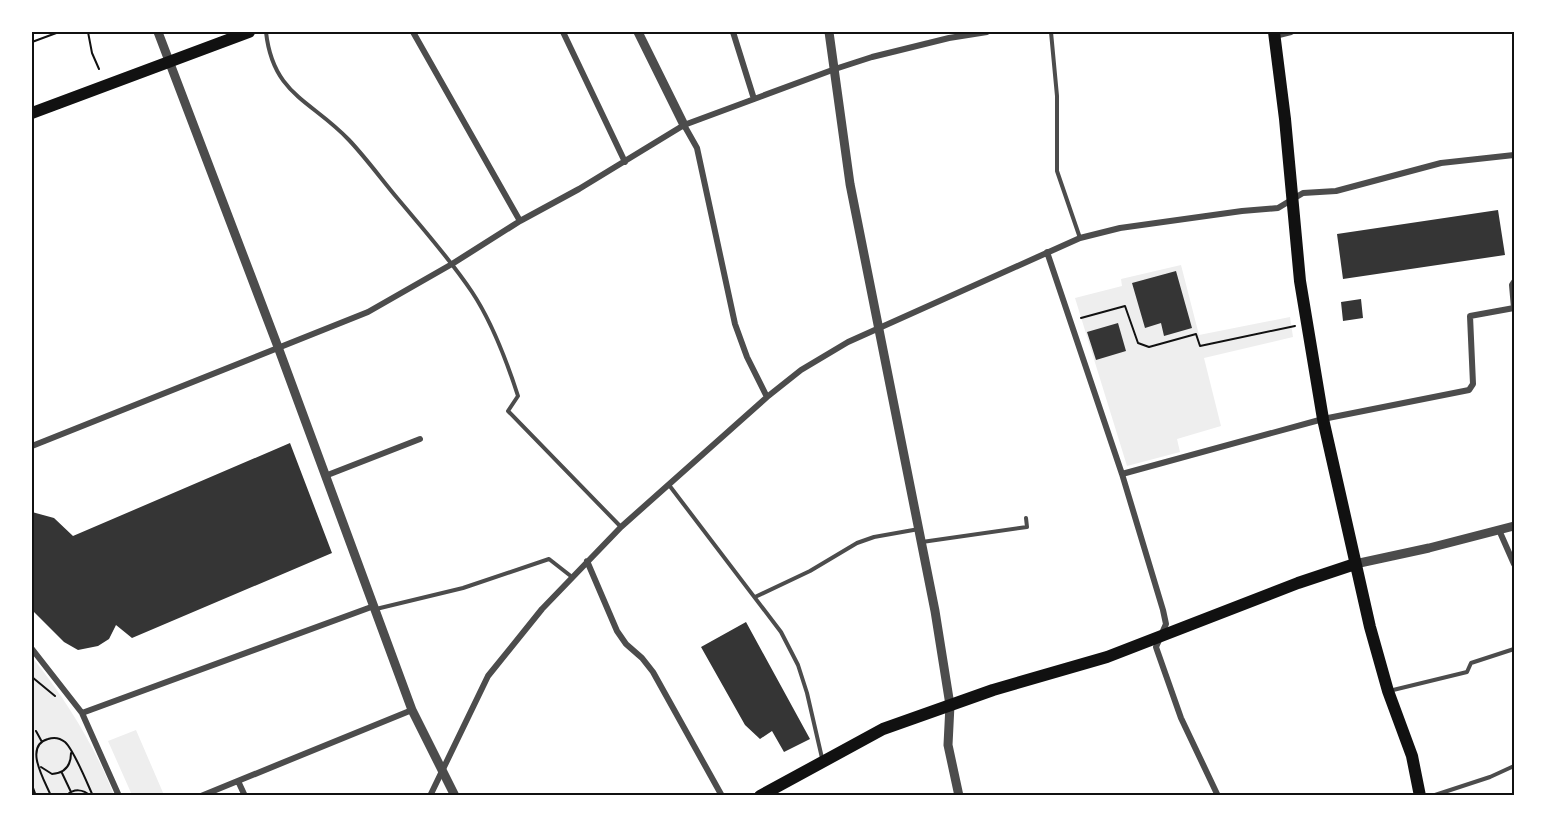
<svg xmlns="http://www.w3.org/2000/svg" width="1546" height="827" font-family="Montserrat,sans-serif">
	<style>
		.green { fill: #eee }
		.building { fill: #353535 }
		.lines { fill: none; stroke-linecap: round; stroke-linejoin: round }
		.path { stroke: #111; stroke-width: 2 }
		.service { stroke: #4c4c4c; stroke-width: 4 }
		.minor { stroke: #4c4c4c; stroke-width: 6 }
		.tertiary { stroke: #4c4c4c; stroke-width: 9 }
		.primary { stroke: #111; stroke-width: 12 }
		.trunk { stroke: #111; stroke-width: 12 }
		.neatline { fill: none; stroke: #111; stroke-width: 2 }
	</style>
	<rect width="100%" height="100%" fill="#fff"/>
	<!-- green -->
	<path class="green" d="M1181,265L1199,335L1290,317L1293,337L1204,358L1221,426L1177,439L1180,452L1127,466L1075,298L1122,286L1121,279Z
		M32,657C67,701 93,743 114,795H32Z
		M136,730L164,795H132L108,741Z"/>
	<!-- building -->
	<path class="building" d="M1498,210L1505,255L1343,279L1337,234Z
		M1176,271L1192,328L1164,336L1161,323L1145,328L1132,283Z
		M1361,299L1363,318L1343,321L1341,302Z
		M1118,323L1126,351L1096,360L1087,332Z
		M290,443L332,553L132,638L116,625L109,639L98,646L78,650L64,642L32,610V512L54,518L73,536Z
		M746,622L810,739L784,752L772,731L760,739L745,725L701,647Z"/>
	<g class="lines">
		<!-- path -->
		<path class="path" d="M88,32L92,53L99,69
			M32,42L59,32
			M1081,318L1125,306L1138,343L1149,347L1196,334L1200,346L1295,326
			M32,677L55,696
			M36,731L42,742
			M41,767L52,774C65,773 71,766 71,753
			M62,773L71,792
			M32,785L36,796
			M51,796C45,781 23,746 48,739C54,737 60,738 65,742C74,750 87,783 93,796
			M66,796C74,788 83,789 91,796"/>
		<!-- service -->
		<path class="service" d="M266,32C273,95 311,100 349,140C366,158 382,180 398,199C424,230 450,259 472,292C492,322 507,362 518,396L508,411L621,527
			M1051,32L1057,96V171L1080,238
			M669,485L781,632L798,665L807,693L822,758
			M922,542L1027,527L1026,518
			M755,597L810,571L857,543L874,537L919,529
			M376,609L463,588L549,559L572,577
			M1389,691L1467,672L1471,663L1514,649
			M1432,796L1490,777L1514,766"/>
		<!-- minor -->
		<path class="minor" d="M413,32L520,221
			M563,32L625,162
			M733,32L754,99
			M1275,36L1291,32
			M684,125L697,148L735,324L747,357L767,397
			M1047,252L1122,474L1163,610L1166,624L1156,647L1157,650L1181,718L1218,796
			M32,446L368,312L452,264L520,221L579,189L684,125L835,69L872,57L949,38L987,32
			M1122,474L1323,419L1469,390L1473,384L1470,316L1514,308L1512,285L1514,282
			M325,476L420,439
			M1499,530L1514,564
			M587,561L617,631L626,644L642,658L653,672L722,796
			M32,649L82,713L119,796
			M82,713L374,606
			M238,781L245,796
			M201,796L412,710
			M430,796L488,676L542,609L621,527L767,397L801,370L848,342L1080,238L1120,228L1242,211L1278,208L1303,193L1336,191L1441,163L1514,155"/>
		<!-- tertiary -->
		<path class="tertiary" d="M158,32L278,347L412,710L455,796
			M638,32L684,125
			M829,32L850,184L935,611L950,705L948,745L959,796
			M1355,564L1429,548L1514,526"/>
		<!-- primary -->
		<path class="primary" d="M32,113L249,32"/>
		<!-- trunk -->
		<path class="trunk" d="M1274,32L1285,119L1300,281L1323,419L1370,627L1388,691L1412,756L1420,796
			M760,796L883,729L993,690L1107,657L1298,583L1355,564"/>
	</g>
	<!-- border -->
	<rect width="1546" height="827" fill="none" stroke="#ffffff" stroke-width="66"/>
	<rect x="33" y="33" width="1480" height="761" class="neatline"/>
</svg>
